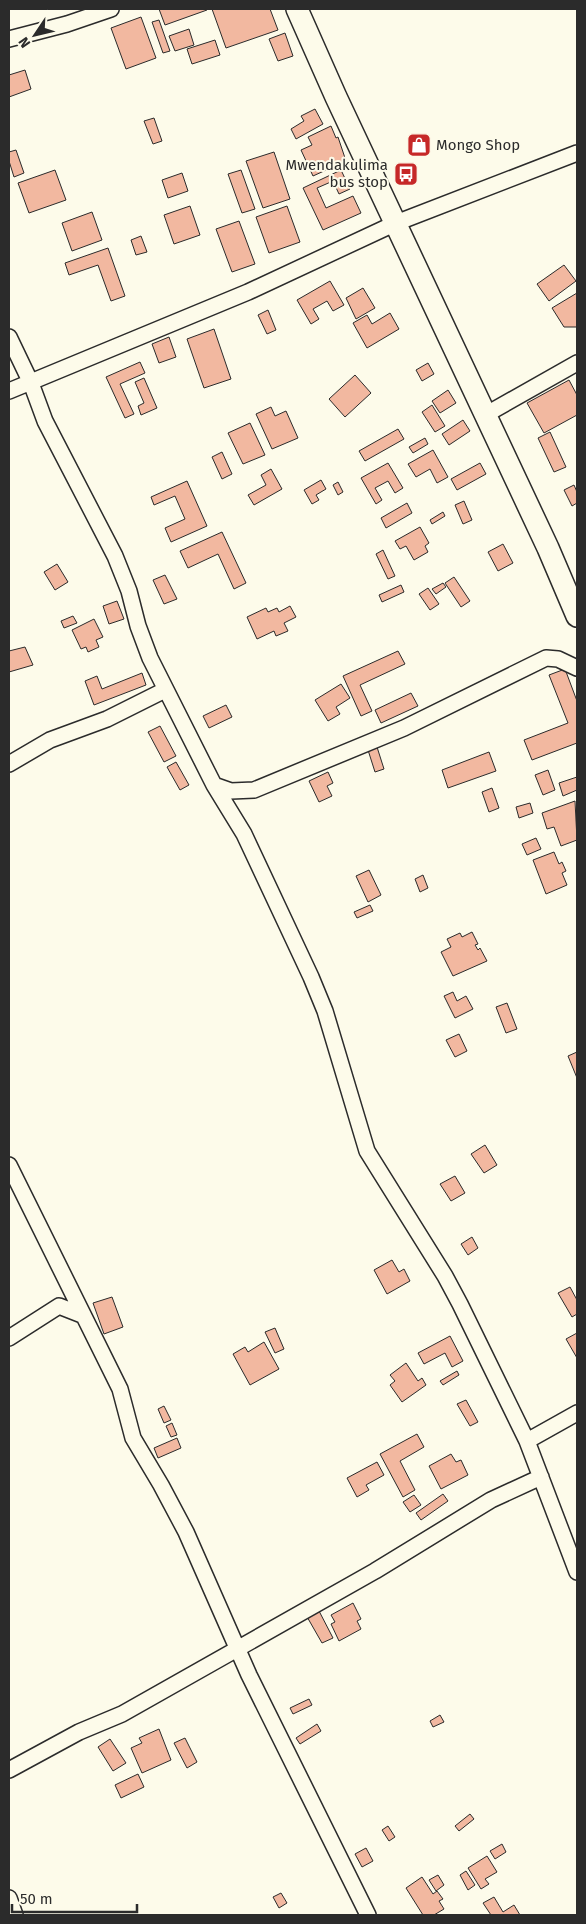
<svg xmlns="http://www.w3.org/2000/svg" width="586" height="1924" font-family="'Fira Sans',sans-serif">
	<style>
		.building { fill: #f2b8a0; stroke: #2b2b2b }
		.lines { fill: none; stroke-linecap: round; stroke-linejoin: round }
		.street-casing { stroke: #2b2b2b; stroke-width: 18 }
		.secondary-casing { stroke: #2b2b2b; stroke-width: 24 }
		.street { stroke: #fdfbea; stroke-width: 15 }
		.secondary { stroke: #fdfbea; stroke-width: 21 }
		.labels { text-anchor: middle; stroke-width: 4; stroke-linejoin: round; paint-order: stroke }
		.poi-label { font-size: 15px; fill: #2b2b2b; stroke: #fdfbea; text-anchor: start }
	</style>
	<rect width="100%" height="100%" fill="#fdfbea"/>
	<!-- building -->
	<path class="building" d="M159,9H206L207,10L165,25Z
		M212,9H270L278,30L226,48Z
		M141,17L156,58L126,69L111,28Z
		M159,20L170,51L163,53L152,22Z
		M189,29L194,45L175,51L169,36Z
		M285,33L293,56L278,61L269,39Z
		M215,40L220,55L192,64L187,49Z
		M25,70L31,89L9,97V75Z
		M315,109L323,124L296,139L291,129L304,121L301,116Z
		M154,118L162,141L153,144L144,121Z
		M331,126L336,138L338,137L346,161L313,176L301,150L312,145L308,137Z
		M16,150L24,173L14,177L9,161V152Z
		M274,152L290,199L263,208L246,161Z
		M55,170L66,200L29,213L18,183Z
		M241,170L255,209L242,213L228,174Z
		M341,170L350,189L339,194L333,181L317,188L326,208L353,196L361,213L323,230L303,188Z
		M182,173L188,191L168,198L162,180Z
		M190,206L200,235L174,244L164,215Z
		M287,206L300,242L269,253L256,217Z
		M92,212L102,240L72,251L62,223Z
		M239,221L255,264L232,272L216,229Z
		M141,236L147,252L136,255L131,240Z
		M108,248L125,296L111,301L98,265L69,275L65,263Z
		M564,265L576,281L549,301L537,284Z
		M330,281L344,305L333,311L327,301L313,309L319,319L311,324L297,300Z
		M363,288L375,308L356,319L346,298Z
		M577,293V327H564L552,308Z
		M268,310L276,330L267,334L258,315Z
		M390,313L399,329L367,348L353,323L367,315L372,324Z
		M214,329L231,379L204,388L187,339Z
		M169,337L176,357L159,363L152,344Z
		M140,362L145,373L120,384L134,414L125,418L106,377Z
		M428,363L434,374L422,381L416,370Z
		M355,375L371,393L345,417L329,399Z
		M144,378L157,408L141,415L138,406L144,403L135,382Z
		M569,380L577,395V415L544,433L527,403Z
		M448,390L456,403L440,413L432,401Z
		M432,405L445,426L435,432L422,412Z
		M271,407L275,416L286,411L298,438L272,449L256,414Z
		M463,420L470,431L449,445L442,434Z
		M250,423L265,455L243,464L228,433Z
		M398,429L404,439L365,461L359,451Z
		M550,432L566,467L554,472L538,438Z
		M425,438L428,444L413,453L409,447Z
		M433,450L448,477L437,483L430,469L416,477L408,464Z
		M222,452L232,474L222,479L212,457Z
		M388,463L403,488L395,493L388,481L375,488L382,500L376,504L361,478Z
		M480,463L486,474L457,490L451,479Z
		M271,469L282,489L254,505L248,495L266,485L261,475Z
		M321,480L326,489L316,495L319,500L312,504L304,490Z
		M187,481L207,526L171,542L165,528L185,519L175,496L154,505L151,497Z
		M338,482L343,492L338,495L333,485Z
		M574,485L577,492V503L572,506L564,490Z
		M464,501L472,520L463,524L455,505Z
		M407,503L412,513L386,528L381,518Z
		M443,512L445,516L432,524L430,520Z
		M420,527L429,543L425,546L428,552L414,560L406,546L400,549L395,541Z
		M222,532L246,583L234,589L218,554L188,568L180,551Z
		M503,544L513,563L498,571L488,552Z
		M383,550L395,576L388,579L376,554Z
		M57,564L68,582L55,590L44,572Z
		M165,575L177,599L164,604L153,580Z
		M454,577L470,601L461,607L445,583Z
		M443,583L446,587L436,594L432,589Z
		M401,585L404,592L382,602L379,595Z
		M428,588L439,604L430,610L419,594Z
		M117,601L124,619L109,624L103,606Z
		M290,606L296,617L284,623L288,631L276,636L274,631L257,639L247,617L266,608L268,612L277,608L279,612Z
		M73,616L77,623L64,628L61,621Z
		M94,619L103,637L96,640L99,647L88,652L86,647L81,649L72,630Z
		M25,647L33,665L9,672V651Z
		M398,651L405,664L360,685L372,711L361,716L343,676Z
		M565,669L577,701V743L532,760L524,740L568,723L549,675Z
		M142,673L146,685L94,705L85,681L97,676L102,689Z
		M341,684L350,698L336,707L340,714L328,721L315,700Z
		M411,693L418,706L381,723L375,710Z
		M226,705L232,717L209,728L203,716Z
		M160,726L176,756L164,762L148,732Z
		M377,747L384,769L375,772L368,750Z
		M489,752L496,771L448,788L442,770Z
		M176,762L189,785L180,790L167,767Z
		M548,770L555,790L543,795L535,775Z
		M328,772L333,783L327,786L332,796L319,802L309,781Z
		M577,777V790L563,796L559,783Z
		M492,788L499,808L489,812L482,792Z
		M575,801L577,840L561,846L554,827L547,829L542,813Z
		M530,803L533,813L519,818L516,807Z
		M536,838L541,849L527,855L522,844Z
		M554,852L559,864L562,862L566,871L562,873L567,885L546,894L533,860Z
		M369,870L381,895L368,902L356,876Z
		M423,875L428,888L420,892L415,879Z
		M370,905L373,911L357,918L354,912Z
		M472,932L478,944L475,945L478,950L480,948L487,961L453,976L441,952L451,947L447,939L460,933L462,937Z
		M453,992L457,1001L466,996L473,1009L455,1018L444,996Z
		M507,1003L517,1029L506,1033L496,1007Z
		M459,1034L467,1051L455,1057L446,1040Z
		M577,1052V1078L568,1056Z
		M485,1145L497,1165L484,1173L471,1154Z
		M455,1176L465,1193L451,1201L440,1184Z
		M472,1237L478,1248L468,1255L461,1244Z
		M392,1260L399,1272L404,1269L410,1281L387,1294L374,1270Z
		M570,1287L577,1300V1314L572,1317L558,1293Z
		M112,1297L123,1327L104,1334L93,1303Z
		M275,1328L284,1349L275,1353L265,1332Z
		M577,1333V1358L566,1339Z
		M450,1336L463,1361L452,1367L445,1353L424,1364L418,1353Z
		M264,1342L279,1369L250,1385L233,1354L245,1347L248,1352Z
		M406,1363L418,1381L422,1378L426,1385L402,1402L390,1385L395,1381L390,1375Z
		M457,1371L459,1375L443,1385L440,1381Z
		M466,1400L478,1422L470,1426L457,1404Z
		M164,1406L171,1420L164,1423L158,1409Z
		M172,1423L177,1435L171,1437L166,1426Z
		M417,1434L424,1447L400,1461L415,1490L403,1497L380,1454Z
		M177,1438L181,1448L158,1458L154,1448Z
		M451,1454L456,1462L461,1460L468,1475L441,1489L429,1466Z
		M377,1462L384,1475L366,1485L369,1490L357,1497L347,1478Z
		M443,1494L448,1501L421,1520L416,1513Z
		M414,1495L421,1505L410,1512L403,1502Z
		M353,1603L361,1619L357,1621L361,1629L339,1641L331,1624L335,1622L331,1615Z
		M318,1609L333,1638L322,1643L306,1615Z
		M309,1699L312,1705L293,1714L290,1708Z
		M440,1715L444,1722L433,1727L430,1721Z
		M317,1724L321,1731L300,1744L296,1738Z
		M159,1729L171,1760L142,1773L131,1748L142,1743L139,1738Z
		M185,1738L197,1762L187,1768L174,1743Z
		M110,1739L126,1763L113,1771L98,1747Z
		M138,1774L144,1787L121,1798L115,1785Z
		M470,1814L474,1819L459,1831L455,1826Z
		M388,1826L395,1837L389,1841L382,1830Z
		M502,1844L506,1852L495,1859L490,1851Z
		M366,1848L373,1861L362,1867L355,1854Z
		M487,1856L497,1872L485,1879L489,1884L481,1889L468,1868Z
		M466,1871L475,1885L468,1890L460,1875Z
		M438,1875L444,1885L436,1891L429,1880Z
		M422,1877L433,1894L437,1891L443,1899L439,1901L444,1909L434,1915H423L406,1888Z
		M281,1893L287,1903L279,1908L273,1897Z
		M494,1897L503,1912L514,1905L520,1915H491L483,1903Z"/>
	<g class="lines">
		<!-- street casing -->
		<g class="street-casing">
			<path id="street" d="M9,39L67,24L111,9
				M9,337L31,383L45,421L115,556L129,591L138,626L150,658L214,785L244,834L311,977L325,1011L367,1151L445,1276L460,1304L527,1441L577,1572
				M9,391L248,292L396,223L577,153
				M485,415L577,363
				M9,764L50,740L107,719L165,690
				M214,785L231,791L254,790L404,728L546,658L558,659L577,668
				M9,1165L120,1389L133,1438L161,1485L186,1532L249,1675L368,1915
				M9,1338L59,1306L82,1315
				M527,1441L577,1413
				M9,1770L79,1732L122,1714L375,1571L491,1500L541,1477
				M9,1898L15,1915"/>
		</g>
		<!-- secondary casing -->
		<g class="secondary-casing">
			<path id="secondary" d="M297,9L336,97L548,548L577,616"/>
		</g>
		<!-- street -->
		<use href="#street" class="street"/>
		<!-- secondary -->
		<use href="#secondary" class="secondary"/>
	</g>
	<!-- icons -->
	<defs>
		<g id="shop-square" transform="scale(1.25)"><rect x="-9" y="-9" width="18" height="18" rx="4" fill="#c62828" stroke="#fdfbea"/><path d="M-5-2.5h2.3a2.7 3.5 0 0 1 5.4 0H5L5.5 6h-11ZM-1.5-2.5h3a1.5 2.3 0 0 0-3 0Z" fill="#fff"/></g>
		<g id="bus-square" transform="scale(1.25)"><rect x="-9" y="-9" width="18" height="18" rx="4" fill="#c62828" stroke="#fdfbea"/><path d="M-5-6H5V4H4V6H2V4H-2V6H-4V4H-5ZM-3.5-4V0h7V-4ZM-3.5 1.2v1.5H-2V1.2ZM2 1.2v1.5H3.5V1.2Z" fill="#fff"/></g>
	</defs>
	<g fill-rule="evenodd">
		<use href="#shop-square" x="419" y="145"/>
		<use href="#bus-square" x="406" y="174"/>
	</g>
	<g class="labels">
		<!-- poi labels -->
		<g class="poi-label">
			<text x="436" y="150">Mongo Shop</text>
			<text x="388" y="170" text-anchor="end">Mwendakulima<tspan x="388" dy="17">bus stop</tspan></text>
		</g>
	</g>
	<!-- border -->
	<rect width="586" height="1924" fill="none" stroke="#2b2b2b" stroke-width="20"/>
	<!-- north arrow -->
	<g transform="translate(35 35) rotate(235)" stroke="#fdfbea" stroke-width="4" paint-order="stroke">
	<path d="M0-4L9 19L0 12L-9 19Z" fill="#2b2b2b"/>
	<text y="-8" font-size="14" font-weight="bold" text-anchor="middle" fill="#2b2b2b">N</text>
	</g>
	<!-- scale -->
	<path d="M12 1904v8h125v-8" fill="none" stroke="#2b2b2b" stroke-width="2.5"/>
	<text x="20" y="1904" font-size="15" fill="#2b2b2b" stroke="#fdfbea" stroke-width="4" paint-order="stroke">50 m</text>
</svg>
